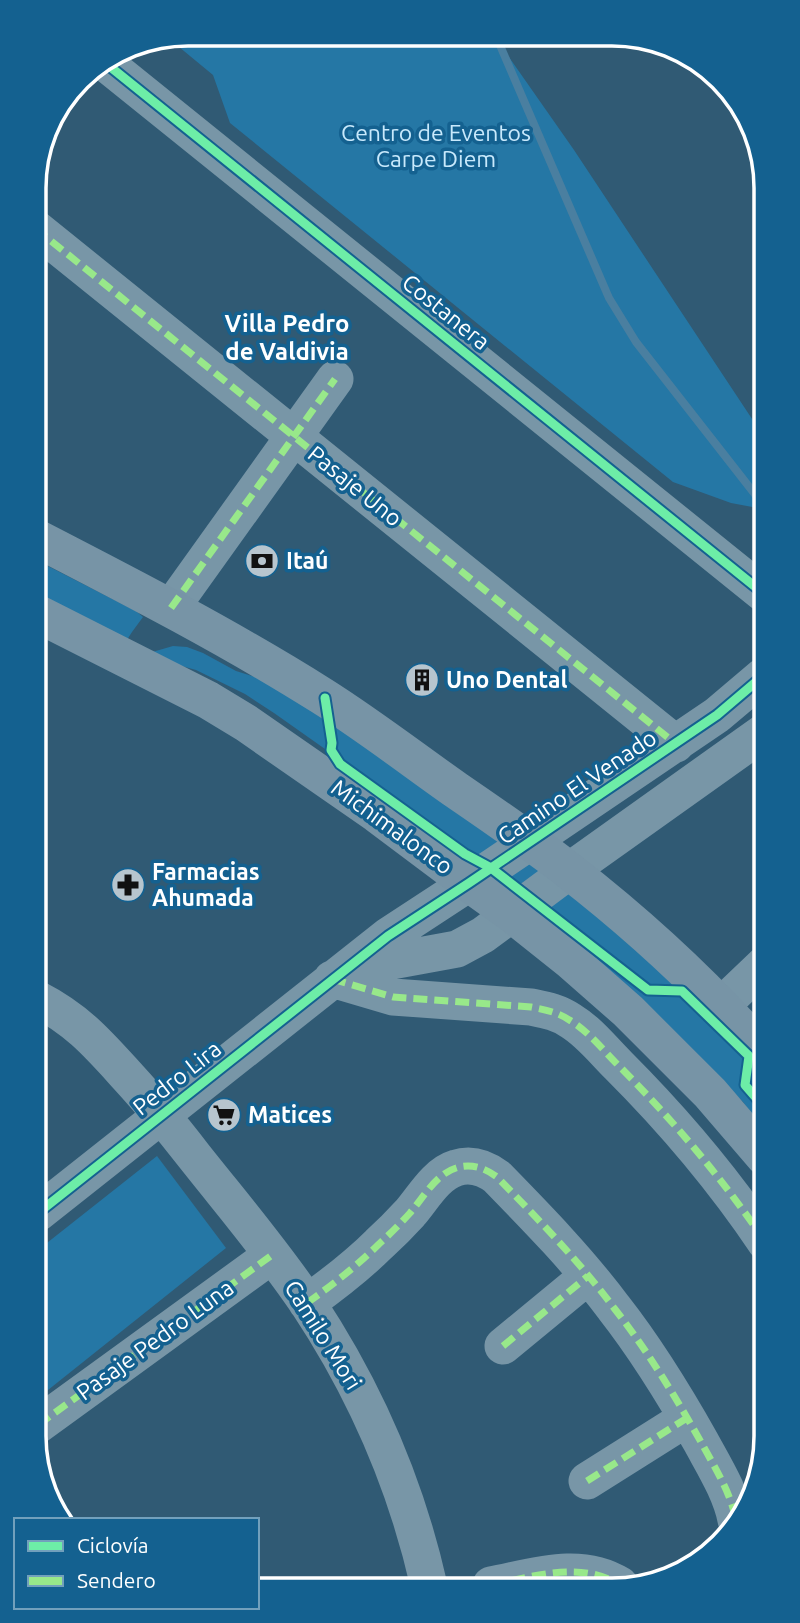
<svg xmlns="http://www.w3.org/2000/svg" width="800" height="1623" font-family="Ubuntu,sans-serif">
	<style>
		.green { fill: #2577a5 }
		.lines { fill: none; stroke-linecap: round; stroke-linejoin: round }
		.stream { stroke: #4a7fa0; stroke-width: 8 }
		.minor { stroke: #7896a7; stroke-width: 37 }
		.major { stroke: #7794a6; stroke-width: 38 }
		.quiet { stroke: #98e88a; stroke-width: 7; stroke-dasharray: 14 7; stroke-linecap: butt }
		.cycleway-casing { stroke: #146190; stroke-width: 13 }
		.cycleway { stroke: #6deda7; stroke-width: 9 }
		.labels { text-anchor: middle; stroke-width: 7; stroke-linejoin: round; paint-order: stroke }
		.park-label { font-size: 23px; fill: #c8e9fc; stroke: #146190 }
		.street-label { font-size: 23px; fill: #fff; stroke: #146190 }
		.poi-label { font-size: 23px; font-weight: bold; fill: #fff; stroke: #146190; text-anchor: start }
		.neighbourhood-label { font-size: 24px; font-weight: bold; fill: #fff; stroke: #146190 }
		.rim { fill: none; stroke: #fff; stroke-width: 3.5 }
	</style>
	<rect width="100%" height="100%" fill="#305a74"/>
	<!-- green -->
	<path class="green" d="M187,33L491,35L499,43L574,150L762,434L763,509L731,503L673,482L230,123L213,75L167,37Z
		M36,560L136,611L143,617L132,632L123,646L36,600Z
		M173,646L187,647L203,653L236,671L275,683L474,815L671,972L765,1074V1132L743,1102L671,1033L444,833L274,713L245,694L196,670L142,655Z
		M157,1156L226,1248L38,1398V1250Z"/>
	<g class="lines">
		<!-- stream -->
		<path class="stream" d="M499,43L609,298L636,342L761,502"/>
		<!-- minor -->
		<path class="minor" d="M103,61L763,593
			M35,228L676,744
			M171,608L335,379
			M354,970L397,960L457,949L483,935L569,871L764,732
			M332,979L393,997L531,1007C546,1010 558,1012 571,1021C589,1032 603,1050 618,1065C672,1119 723,1179 766,1243
			M37,999C78,1020 99,1045 129,1078C152,1103 173,1129 194,1156C232,1204 273,1252 308,1304C365,1390 406,1484 429,1586
			M721,1006L765,964
			M38,1213L388,936L469,883L717,715L763,676
			M307,1303C332,1285 357,1266 379,1244C390,1234 400,1224 410,1213C423,1198 436,1174 456,1168C471,1163 485,1168 497,1177C538,1219 579,1261 614,1308C647,1350 675,1396 701,1442C714,1466 731,1493 736,1520
			M503,1346L588,1276
			M38,1425L272,1255
			M587,1481L687,1418
			M491,1585C533,1577 580,1560 620,1585"/>
		<!-- major -->
		<path class="major" d="M36,538C133,588 230,638 322,696C368,725 412,759 456,790C494,816 532,842 568,870C639,925 706,987 765,1054
			M36,613L208,700L246,723L377,814L469,883L511,913L571,961L628,1011L710,1093L765,1157"/>
		<!-- quiet -->
		<path class="quiet" d="M35,228L676,744
			M171,608L335,379
			M332,979L393,997L531,1007C546,1010 558,1012 571,1021C589,1032 603,1050 618,1065C672,1119 723,1179 766,1243
			M307,1303C332,1285 357,1266 379,1244C390,1234 400,1224 410,1213C423,1198 436,1174 456,1168C471,1163 485,1168 497,1177C538,1219 579,1261 614,1308C647,1350 675,1396 701,1442C714,1466 731,1493 736,1520
			M503,1346L588,1276
			M38,1425L272,1255
			M587,1481L687,1418
			M491,1585C533,1577 580,1560 620,1585"/>
		<!-- cycleway casing -->
		<g class="cycleway-casing">
			<path id="cycleway" d="M103,61L763,593
				M325,698L332,743L331,750L340,764L465,854L491,868L648,990L682,991L749,1056L745,1085L765,1108
				M38,1213L388,936L469,883L717,715L763,676"/>
		</g>
		<!-- cycleway -->
		<use href="#cycleway" class="cycleway"/>
	</g>
	<!-- icons -->
	<defs>
		<g id="bank-disc" transform="scale(1.75)"><circle r="9.5" fill="#b7c5ce" stroke="#146190"/><path d="M-6-4H6V4H-6ZM0-2.3a2.3 2.3 0 1 0 0 4.6a2.3 2.3 0 1 0 0-4.6Z" fill="#111"/></g>
		<g id="building-disc" transform="scale(1.75)"><circle r="9.5" fill="#b7c5ce" stroke="#146190"/><path d="M-4-6H4V6H1V3H-1V6H-4ZM-2.5-4.3h1.7v1.8h-1.7ZM.8-4.3h1.7v1.8H.8ZM-2.5-1h1.7V.8h-1.7ZM.8-1h1.7V.8H.8Z" fill="#111"/></g>
		<g id="pharmacy-disc" transform="scale(1.75)"><circle r="9.5" fill="#b7c5ce" stroke="#146190"/><path d="M-2-6h4v4h4v4h-4v4h-4v-4h-4v-4h4Z" fill="#111"/></g>
		<g id="supermarket-disc" transform="scale(1.75)"><circle r="9.5" fill="#b7c5ce" stroke="#146190"/><path d="M-6-5.5h2.5l.6 2H6L4.5 2H-2.5L-4.4-4H-6ZM-1.5 3.2a1.3 1.3 0 1 0 .1 0ZM3 3.2a1.3 1.3 0 1 0 .1 0Z" fill="#111"/></g>
	</defs>
	<g fill-rule="evenodd">
		<use href="#bank-disc" x="262" y="561"/>
		<use href="#building-disc" x="422" y="680"/>
		<use href="#pharmacy-disc" x="128" y="885"/>
		<use href="#supermarket-disc" x="224" y="1115"/>
	</g>
	<g class="labels">
		<!-- park labels -->
		<g class="park-label">
			<text x="436" y="141">Centro de Eventos<tspan x="436" dy="26">Carpe Diem</tspan></text>
		</g>
		<!-- street labels -->
		<g class="street-label">
			<text transform="translate(446 312) rotate(39)" y="8">Costanera</text>
			<text transform="translate(355 486) rotate(39)" y="8">Pasaje Uno</text>
			<text transform="translate(577 787) rotate(-34)" y="8">Camino El Venado</text>
			<text transform="translate(392 827) rotate(36)" y="8">Michimalonco</text>
			<text transform="translate(177 1078) rotate(-38)" y="8">Pedro Lira</text>
			<text transform="translate(323 1335) rotate(58)" y="8">Camilo Mori</text>
			<text transform="translate(155 1340) rotate(-36)" y="8">Pasaje Pedro Luna</text>
		</g>
		<!-- poi labels -->
		<g class="poi-label">
			<text x="286" y="569">Itaú</text>
			<text x="446" y="688">Uno Dental</text>
			<text x="152" y="880">Farmacias<tspan x="152" dy="26">Ahumada</tspan></text>
			<text x="248" y="1123">Matices</text>
		</g>
		<!-- neighbourhood labels -->
		<g class="neighbourhood-label">
			<text x="287" y="332">Villa Pedro<tspan x="287" dy="28">de Valdivia</tspan></text>
		</g>
	</g>
	<!-- crop -->
	<path d="M0 0H800V1623H0ZM188 46H612A142 142 0 0 1 754 188V1436A142 142 0 0 1 612 1578H188A142 142 0 0 1 46 1436V188A142 142 0 0 1 188 46Z" fill="#146190" fill-rule="evenodd"/>
	<path class="rim" d="M188 46H612A142 142 0 0 1 754 188V1436A142 142 0 0 1 612 1578H188A142 142 0 0 1 46 1436V188A142 142 0 0 1 188 46Z"/>
	<!-- legend -->
	<rect x="14" y="1518" width="245" height="91" fill="#146190" stroke="#72a0bc" stroke-width="2"/>
	<rect x="28" y="1541" width="35" height="10" fill="#6deda7" stroke="#72a0bc" stroke-width="2"/>
	<text x="77" y="1553" font-size="21" fill="#ffffff">Ciclovía</text>
	<rect x="28" y="1576" width="35" height="10" fill="#98e88a" stroke="#72a0bc" stroke-width="2"/>
	<text x="77" y="1588" font-size="21" fill="#ffffff">Sendero</text>
</svg>
